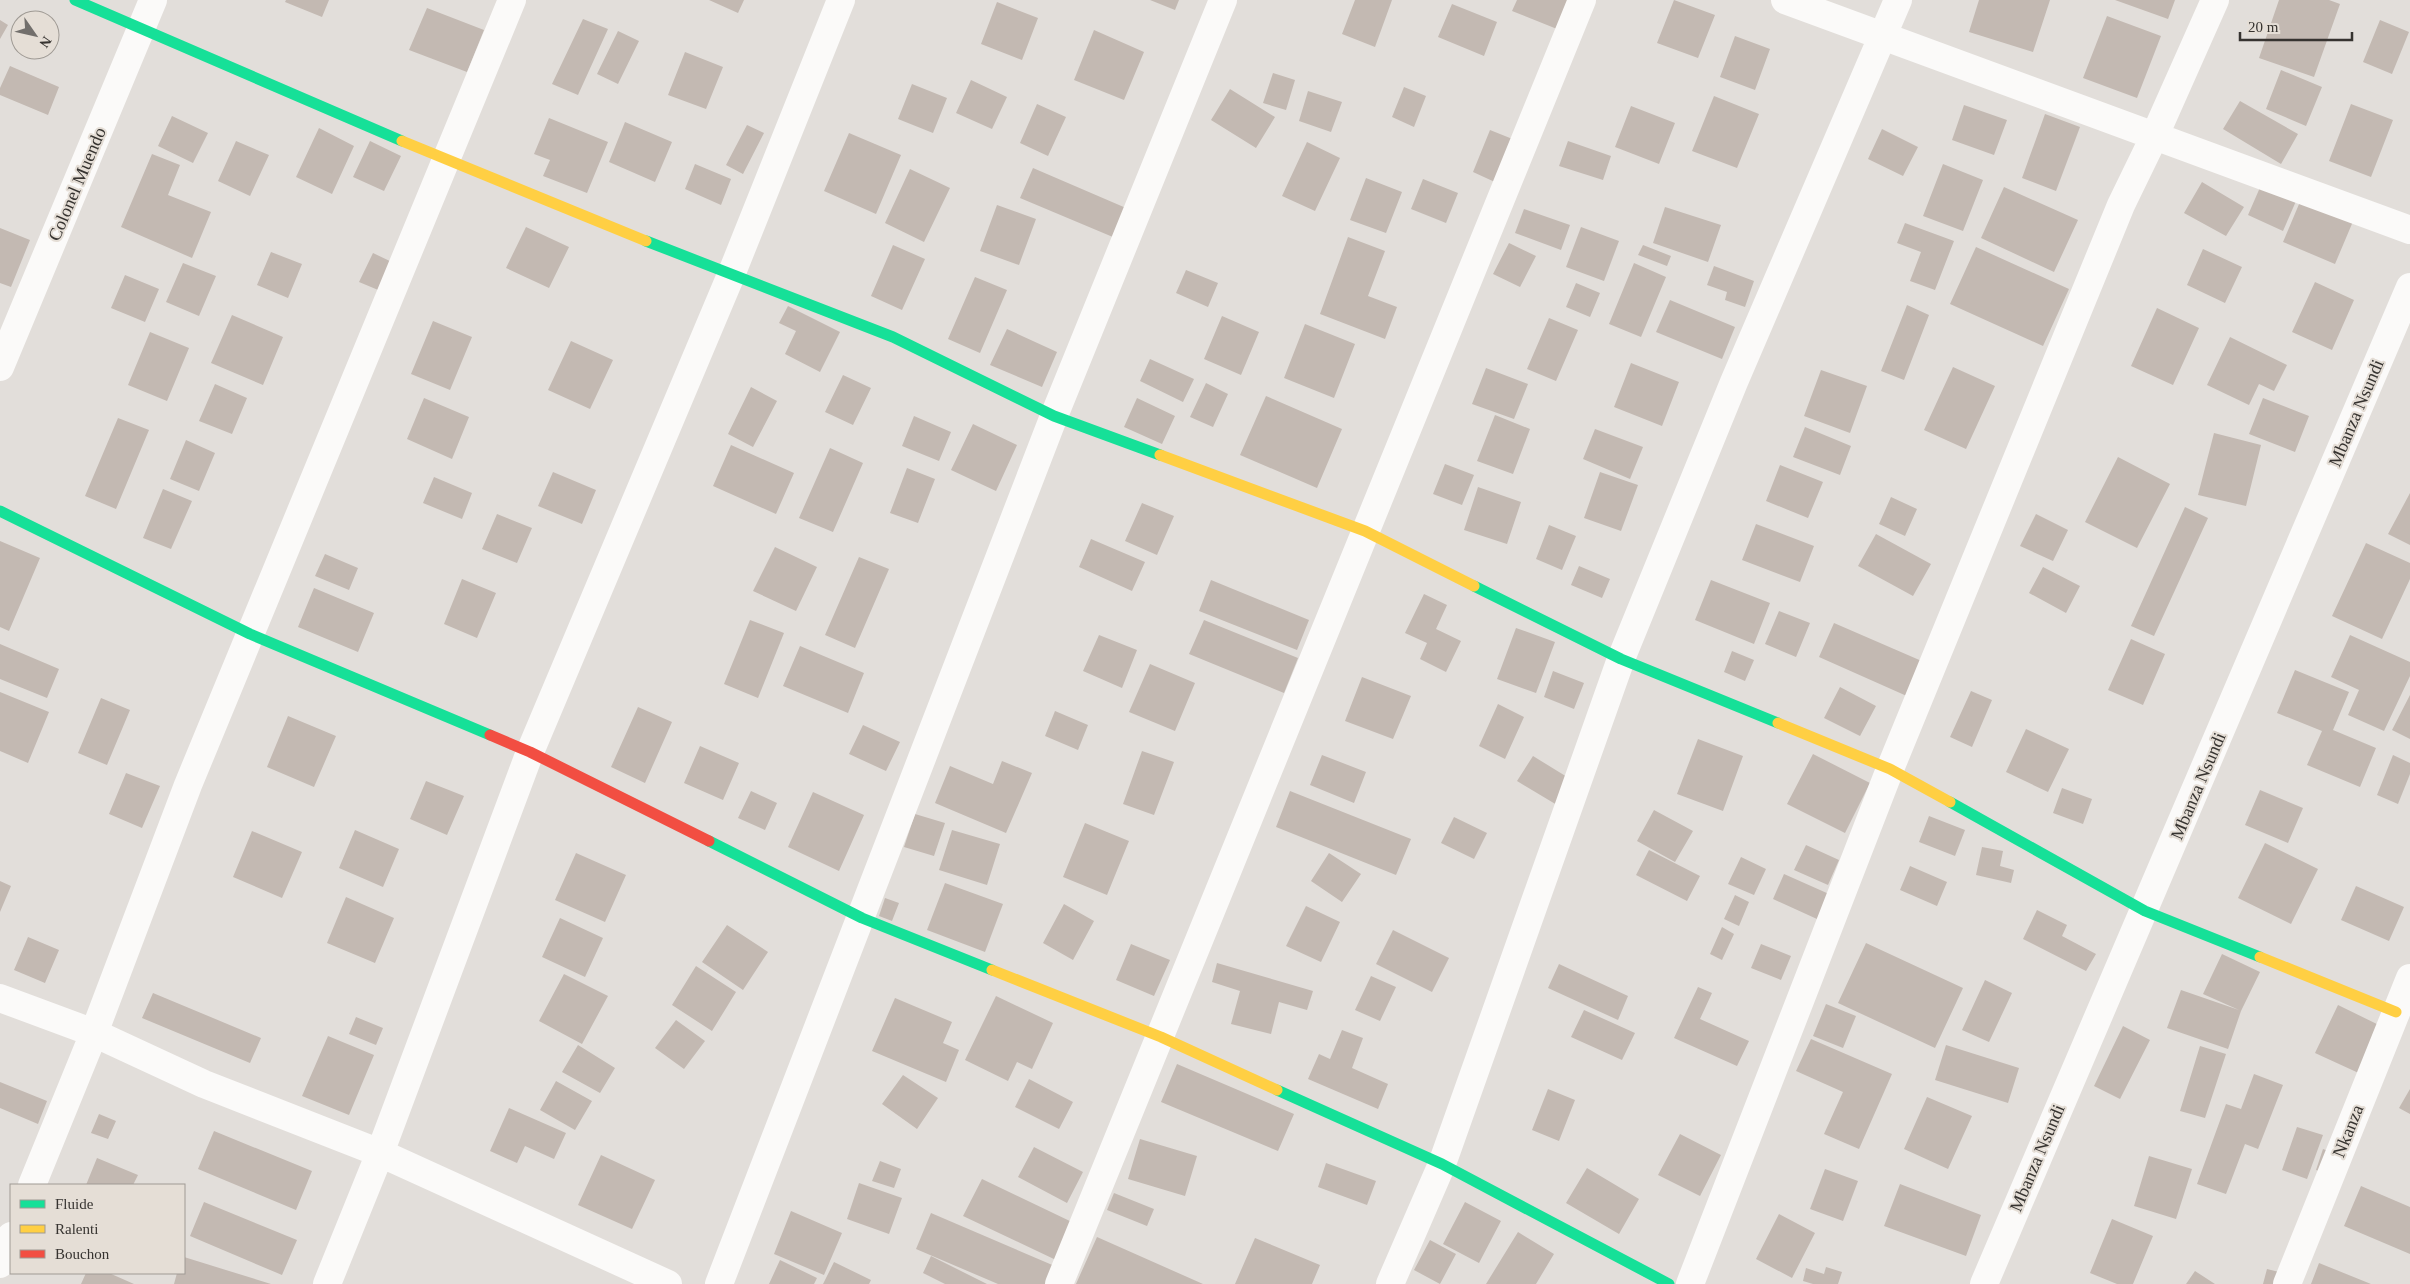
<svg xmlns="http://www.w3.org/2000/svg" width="2410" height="1284" font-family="Georgia,serif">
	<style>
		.building { fill: #c3b9b2 }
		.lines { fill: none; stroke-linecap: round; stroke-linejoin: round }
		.street { stroke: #fbfaf9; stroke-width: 28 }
		.fast { stroke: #16e098; stroke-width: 11 }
		.slow { stroke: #ffcf43; stroke-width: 11 }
		.jam { stroke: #f24e42; stroke-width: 11 }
		.labels { text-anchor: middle; stroke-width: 4; stroke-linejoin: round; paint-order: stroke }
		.street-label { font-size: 18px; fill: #363330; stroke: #e5ded6 }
	</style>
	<rect width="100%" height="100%" fill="#e2deda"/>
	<!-- building -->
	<path class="building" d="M286,0H329L322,17L285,2Z
		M709,0H744L738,13Z
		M1150,0H1179L1175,10Z
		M1355,0H1392L1375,47L1342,34Z
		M1517,0H1569L1557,29L1512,11Z
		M1674,0L1715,15L1698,58L1657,43Z
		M1979,0H2050L2033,52L1969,32Z
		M2115,0H2175L2168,19Z
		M2279,0H2329L2340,4L2314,77L2259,58Z
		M997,2L1038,18L1022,60L981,44Z
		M1452,4L1497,22L1484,56L1438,37Z
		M427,8L484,30L467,72L409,50Z
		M2107,16L2161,36L2137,98L2083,78Z
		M583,19L608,29L578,95L552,84Z
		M0,20L8,25L0,39Z
		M2380,20L2409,32L2392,74L2363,62Z
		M1094,30L1144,52L1124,100L1074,80Z
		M618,31L639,41L618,84L597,74Z
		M1735,36L1770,49L1755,90L1720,77Z
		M685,52L723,67L706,109L668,95Z
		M10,66L59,87L48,115L0,95V88Z
		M2281,70L2322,87L2306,126L2266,109Z
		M1273,73L1295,80L1286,110L1263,103Z
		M971,80L1007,97L992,129L956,113Z
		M912,84L947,98L933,133L898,119Z
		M1404,87L1426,96L1414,127L1392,117Z
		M1230,89L1275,117L1256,148L1211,120Z
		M1308,91L1342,102L1331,132L1299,121Z
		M1714,96L1759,114L1737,168L1692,151Z
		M2240,101L2298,134L2281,164L2223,129Z
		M1037,104L1066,117L1048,156L1020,143Z
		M2351,104L2393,120L2371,177L2329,161Z
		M1964,105L2007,120L1994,155L1952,140Z
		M1631,106L1675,123L1659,164L1615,147Z
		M2045,114L2080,127L2056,191L2022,178Z
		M172,116L208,133L193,163L158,146Z
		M549,118L608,142L587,193L543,176L550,160L534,154Z
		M625,122L672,142L655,182L609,162Z
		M747,125L764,133L743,174L726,165Z
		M319,128L354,146L332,194L296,177Z
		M1882,129L1918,147L1903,176L1868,159Z
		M1490,130L1515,140L1497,183L1473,172Z
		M849,133L901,155L876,214L824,191Z
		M236,141L269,155L250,196L218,181Z
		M370,141L401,156L384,191L353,177Z
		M1568,141L1611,156L1603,180L1559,166Z
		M1307,142L1340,158L1315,211L1282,196Z
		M152,154L180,165L168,195L211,212L192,258L121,227Z
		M695,164L731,179L721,205L685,189Z
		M1943,164L1983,180L1963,231L1923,216Z
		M1033,168L1133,211L1120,240L1020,198Z
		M910,169L950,188L924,242L885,223Z
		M2265,176L2300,192L2283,231L2248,215Z
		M1366,178L1402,192L1386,233L1350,220Z
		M1423,179L1458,193L1446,223L1411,209Z
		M2202,182L2244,207L2226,236L2184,213Z
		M2004,187L2078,220L2054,272L1981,238Z
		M2302,197L2354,219L2335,264L2283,242Z
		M997,205L1036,219L1019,265L980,251Z
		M1665,207L1721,225L1708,262L1653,243Z
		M1524,209L1570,225L1561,250L1515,233Z
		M1905,223L1954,241L1935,290L1910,281L1921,252L1897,243Z
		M526,227L569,247L549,288L506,268Z
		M1581,227L1619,241L1604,281L1566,267Z
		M0,228L30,240L11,287L0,283Z
		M1348,237L1385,251L1368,296L1397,307L1385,339L1320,314Z
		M1509,243L1536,256L1520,287L1493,274Z
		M893,245L925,259L902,310L871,296Z
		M1643,245L1671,256L1667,266L1638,255Z
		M1976,247L2069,289L2043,346L1950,304Z
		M2203,249L2242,267L2225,303L2187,285Z
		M271,252L302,264L288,298L257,285Z
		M373,253L396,264L383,292L359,282Z
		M183,263L216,276L199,316L166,302Z
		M1634,263L1666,277L1641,337L1609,324Z
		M1714,266L1754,281L1745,307L1725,300L1727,292L1707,285Z
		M1186,270L1218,283L1208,307L1176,293Z
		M125,275L159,289L145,322L111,308Z
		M975,277L1007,290L980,353L948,339Z
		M2315,282L2354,300L2332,350L2292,332Z
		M1576,283L1600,293L1590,317L1566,307Z
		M1670,300L1735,327L1722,359L1656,332Z
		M1907,305L1929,315L1904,380L1881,371Z
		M788,306L840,332L820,372L785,354L796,331L779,323Z
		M2157,308L2199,328L2173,385L2131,366Z
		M232,315L283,337L263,385L211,363Z
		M1222,316L1259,332L1241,375L1204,359Z
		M1549,318L1578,330L1556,381L1527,369Z
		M433,321L472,337L450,390L411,374Z
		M1305,324L1355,344L1334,398L1284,378Z
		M1007,329L1057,352L1042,387L990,365Z
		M150,332L189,348L167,401L128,385Z
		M2230,337L2287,365L2274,391L2259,384L2249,405L2207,385Z
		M571,341L613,360L590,409L548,390Z
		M1150,359L1194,379L1183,402L1140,381Z
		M1631,363L1679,382L1662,426L1614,407Z
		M1953,367L1995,386L1966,449L1924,430Z
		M1486,368L1528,384L1514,419L1472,404Z
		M1821,370L1867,386L1850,433L1804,416Z
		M843,375L871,388L853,425L825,412Z
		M1206,383L1228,394L1213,427L1190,417Z
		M215,384L247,398L232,434L199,421Z
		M751,387L777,401L753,447L728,434Z
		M1266,396L1342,429L1317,488L1240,455Z
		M424,398L469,417L452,459L407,439Z
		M1137,398L1175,416L1162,444L1124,427Z
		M2263,398L2309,416L2295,452L2249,434Z
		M1495,415L1530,429L1513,474L1477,461Z
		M914,416L951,432L939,461L902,446Z
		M118,418L149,430L116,509L85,496Z
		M973,424L1017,445L996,491L951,470Z
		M1805,427L1851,446L1840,475L1793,457Z
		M1595,429L1643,447L1630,479L1583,459Z
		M2214,433L2261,445L2246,506L2198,495Z
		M186,440L215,453L199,491L170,479Z
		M731,445L794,473L776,514L713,486Z
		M830,448L863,463L833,532L799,518Z
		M2118,457L2170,484L2137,548L2085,522Z
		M1445,464L1474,475L1462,505L1433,494Z
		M1780,465L1823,482L1808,518L1766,501Z
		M907,468L935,479L918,523L890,513Z
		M553,472L596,490L582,524L538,506Z
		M1600,472L1638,485L1621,531L1584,518Z
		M434,477L472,493L462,519L423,503Z
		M1478,487L1521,502L1507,544L1464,530Z
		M163,489L192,501L171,549L143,538Z
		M2410,493V545L2388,534Z
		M1891,497L1917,509L1905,536L1879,524Z
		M1142,503L1174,516L1157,555L1125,541Z
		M2185,507L2208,518L2154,636L2131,626Z
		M497,514L532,528L517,563L482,549Z
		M2036,514L2068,530L2053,561L2020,546Z
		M1756,524L1814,546L1800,582L1742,560Z
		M1549,525L1576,536L1562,570L1536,559Z
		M1876,534L1931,564L1913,596L1858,566Z
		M1091,539L1145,562L1132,591L1079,567Z
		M0,541L40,558L9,631L0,627Z
		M2366,543L2410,563V579L2382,639L2332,616Z
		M775,547L817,567L796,611L753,591Z
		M325,554L358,568L349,590L315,576Z
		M859,557L889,569L855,648L825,635Z
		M1579,566L1610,579L1602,598L1571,585Z
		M2043,567L2080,586L2066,613L2029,593Z
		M462,579L496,593L477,638L444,624Z
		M1211,580L1309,620L1297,650L1199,611Z
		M1711,580L1770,603L1754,644L1695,620Z
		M314,588L374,613L358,652L298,627Z
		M1424,594L1447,605L1436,629L1461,641L1446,672L1420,659L1427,643L1405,633Z
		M1779,611L1810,623L1796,657L1765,644Z
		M750,620L784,633L758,698L724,684Z
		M1204,620L1298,658L1284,693L1189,654Z
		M1834,623L1924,662L1909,697L1819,657Z
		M1516,628L1555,642L1536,693L1497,679Z
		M1099,635L1137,650L1122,688L1083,671Z
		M2350,635L2410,662V676L2384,731L2348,715L2359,690L2331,677Z
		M2131,639L2165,654L2143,705L2108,690Z
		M0,644L59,669L47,698L0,679Z
		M800,646L864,673L848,713L783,686Z
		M1732,651L1754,660L1745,681L1724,672Z
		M1150,664L1195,683L1175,731L1129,712Z
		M2295,670L2349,692L2333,730L2376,748L2360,787L2307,765L2322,731L2277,713Z
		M1553,671L1584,683L1574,709L1544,697Z
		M1362,677L1411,696L1393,739L1345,721Z
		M1840,687L1876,706L1860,736L1824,718Z
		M1971,691L1992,700L1972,747L1950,737Z
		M0,692L49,712L28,763L0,751Z
		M2410,695V739L2392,730Z
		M101,698L130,710L107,765L78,753Z
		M1498,704L1524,717L1505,759L1479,746Z
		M638,707L672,722L645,783L611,767Z
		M1055,711L1088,725L1078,750L1045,736Z
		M288,716L336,736L314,787L267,767Z
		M863,725L900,742L886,771L849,754Z
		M2026,729L2069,749L2048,792L2006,772Z
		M1698,739L1743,756L1723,811L1677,794Z
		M700,746L739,763L723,800L684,783Z
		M1142,751L1174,762L1154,815L1123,804Z
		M1813,754L1870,783L1845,833L1787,804Z
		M1322,755L1366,772L1354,803L1310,785Z
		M2393,755L2410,763V774L2398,804L2377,795Z
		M1533,756L1572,780L1557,805L1517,781Z
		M1002,761L1032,773L1006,833L935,803L950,766L993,784Z
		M126,773L160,786L142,828L109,814Z
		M426,781L464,796L447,835L410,819Z
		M2062,788L2092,799L2083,824L2053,813Z
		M2260,790L2303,808L2288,843L2245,825Z
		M751,791L777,803L765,830L738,818Z
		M1290,791L1411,839L1396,875L1276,827Z
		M813,792L864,815L839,871L788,847Z
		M1654,810L1693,831L1675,862L1637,841Z
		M915,814L945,823L934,856L904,847Z
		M1929,816L1965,830L1955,856L1919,842Z
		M1454,817L1487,833L1474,859L1441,843Z
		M1085,823L1129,841L1107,895L1063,877Z
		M355,830L399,849L383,887L339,868Z
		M952,830L1000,844L987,885L939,870Z
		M252,831L302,852L282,898L233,877Z
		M2265,843L2318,869L2291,924L2238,898Z
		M1806,845L1839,860L1828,885L1794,870Z
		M1982,847L2003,851L2000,866L2014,870L2011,883L1976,875Z
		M1649,850L1700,876L1687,901L1636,875Z
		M576,853L626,875L605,922L555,900Z
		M1329,853L1361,874L1342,902L1311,881Z
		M1741,857L1766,869L1754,895L1728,884Z
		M1910,866L1947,882L1937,906L1900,890Z
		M1784,874L1829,894L1817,919L1773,899Z
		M0,881L11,886L0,912Z
		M945,883L1003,904L985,952L927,930Z
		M2356,886L2404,907L2389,941L2341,920Z
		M1735,895L1749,902L1739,926L1724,919Z
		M346,897L394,918L375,963L327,943Z
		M885,898L899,903L892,921L879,916Z
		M1064,904L1094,921L1073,960L1043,943Z
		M1306,906L1340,922L1321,962L1286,946Z
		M2037,910L2067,925L2062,936L2096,954L2086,971L2023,939Z
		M560,918L603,938L585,977L542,957Z
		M727,925L768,952L743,990L702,962Z
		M1722,927L1734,934L1722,960L1710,954Z
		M1393,930L1449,958L1432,992L1376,964Z
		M28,937L59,950L45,983L14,970Z
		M1866,943L1963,988L1935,1048L1838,1003Z
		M1131,944L1170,960L1154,996L1116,980Z
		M1761,944L1791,956L1781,980L1751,968Z
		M2222,954L2260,972L2241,1011L2228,1049L2167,1028L2181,990L2239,1010L2203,994Z
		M1217,963L1313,991L1307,1010L1279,1002L1271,1034L1231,1024L1240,991L1212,982Z
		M1559,964L1628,996L1618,1020L1548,988Z
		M696,966L736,992L712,1031L672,1005Z
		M564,974L608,996L582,1044L539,1021Z
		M1371,976L1396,987L1380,1021L1355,1010Z
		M1985,980L2012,993L1989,1042L1962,1030Z
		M1698,987L1712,993L1700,1019L1749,1041L1737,1066L1674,1038Z
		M153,993L261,1038L250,1063L142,1018Z
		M996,996L1053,1023L1032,1069L1017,1062L1008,1081L965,1060Z
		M895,998L952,1022L943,1043L959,1050L946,1082L872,1051Z
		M1826,1004L1856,1016L1843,1048L1813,1036Z
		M2338,1005L2385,1028L2363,1075L2315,1053Z
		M1584,1010L1635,1033L1622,1060L1571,1037Z
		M356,1017L383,1028L376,1045L349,1034Z
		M676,1020L705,1041L684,1069L655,1048Z
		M2123,1026L2150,1040L2120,1099L2094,1086Z
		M1342,1030L1363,1038L1352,1068L1388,1084L1378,1109L1308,1079L1319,1054L1330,1059Z
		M328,1036L374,1055L349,1115L302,1096Z
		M1811,1039L1892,1074L1859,1149L1824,1134L1843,1092L1796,1071Z
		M578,1045L615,1068L600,1093L562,1072Z
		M1946,1045L2019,1068L2008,1103L1935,1080Z
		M2200,1046L2226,1054L2205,1118L2180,1111Z
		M1177,1064L1294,1114L1278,1151L1161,1102Z
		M2254,1074L2283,1085L2258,1149L2245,1144L2226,1194L2197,1184L2226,1104L2241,1109Z
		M903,1075L938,1098L917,1129L882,1104Z
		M1029,1079L1073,1102L1059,1129L1015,1107Z
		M556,1081L592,1101L575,1130L540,1110Z
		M0,1082L47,1101L38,1124L0,1108Z
		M1548,1089L1575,1100L1559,1141L1532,1130Z
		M2410,1089V1114L2399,1108Z
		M1927,1097L1972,1116L1948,1169L1904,1149Z
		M509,1108L566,1133L554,1159L525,1146L517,1163L490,1151Z
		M99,1114L116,1121L108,1139L91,1133Z
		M2297,1127L2323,1135L2307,1179L2282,1170Z
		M214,1131L312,1171L296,1210L198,1169Z
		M1680,1134L1721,1155L1700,1196L1658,1175Z
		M1140,1139L1197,1156L1185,1196L1128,1179Z
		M1034,1147L1083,1172L1067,1203L1018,1177Z
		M2323,1149L2334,1153L2327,1174L2316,1170Z
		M601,1155L655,1180L632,1229L578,1205Z
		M2149,1156L2192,1169L2176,1219L2134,1206Z
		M97,1158L138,1175L133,1185H86Z
		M880,1161L901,1169L894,1188L872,1181Z
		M1326,1163L1376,1181L1367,1205L1318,1187Z
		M1587,1168L1639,1199L1619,1234L1566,1203Z
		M1825,1169L1858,1181L1843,1221L1810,1209Z
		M982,1179L1074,1223L1056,1260L963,1216Z
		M859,1183L902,1198L889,1234L847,1219Z
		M1900,1184L1981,1215L1966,1256L1884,1226Z
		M2361,1186L2410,1207V1254L2344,1226Z
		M1114,1193L1154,1209L1147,1226L1107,1210Z
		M204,1202L297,1240L282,1275L190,1236Z
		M1465,1202L1501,1221L1479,1263L1443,1244Z
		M791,1211L842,1233L824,1275L774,1254Z
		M931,1213L1057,1267L1049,1284H998L916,1249Z
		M1779,1214L1815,1233L1792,1278L1756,1259Z
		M2112,1219L2153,1236L2133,1284H2117L2090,1273Z
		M1518,1232L1554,1254L1536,1284H1486Z
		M1097,1237L1203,1284H1076Z
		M1255,1238L1320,1265L1312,1284H1235Z
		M1430,1240L1456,1254L1440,1284L1414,1270Z
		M931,1256L987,1284H945L923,1273Z
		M184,1257L271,1284H174L177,1273H184Z
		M780,1260L817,1278L814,1284H769Z
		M834,1262L871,1280L869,1284H823Z
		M2319,1263L2371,1284H2311Z
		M1826,1267L1842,1272L1838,1284H1813L1803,1281L1806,1268L1824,1274Z
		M2267,1269L2279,1272L2276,1284H2263Z
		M2195,1271L2215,1284H2186Z
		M86,1273H109L134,1284H81Z"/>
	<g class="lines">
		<!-- street -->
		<path class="street" d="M1785,0L2410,230
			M0,367L153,0
			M0,998L94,1033L204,1084L380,1153L668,1284
			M32,1185L94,1033L188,785L512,0
			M0,1264L11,1236
			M327,1284L380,1153L530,752L731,275L841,0
			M719,1284L1054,416L1223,0
			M1059,1284L1582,0
			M1390,1284L1442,1164L1621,659L1734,382L1898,0
			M1690,1284L1890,769L2121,205L2155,135L2215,0
			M1984,1284L2410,287
			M2287,1284L2410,978"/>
		<!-- fast -->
		<path class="fast" d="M75,0L402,141
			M646,241L893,337L1054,416L1160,455
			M0,511L250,634L490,735
			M1474,586L1621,659L1778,723
			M1950,802L2145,911L2260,957
			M709,841L862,918L992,970
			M1277,1090L1442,1164L1669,1284"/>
		<!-- slow -->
		<path class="slow" d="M402,141L646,241
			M1160,455L1365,531L1474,586
			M1778,723L1890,769L1950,802
			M2260,957L2396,1012
			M992,970L1161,1037L1277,1090"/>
		<!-- jam -->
		<path class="jam" d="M490,735L530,752L709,841"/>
	</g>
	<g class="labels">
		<!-- street labels -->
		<g class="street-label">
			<text transform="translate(77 184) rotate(-67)" y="6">Colonel Muendo</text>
			<text transform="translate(2356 413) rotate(-67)" y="6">Mbanza Nsundi</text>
			<text transform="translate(2198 786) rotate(-67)" y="6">Mbanza Nsundi</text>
			<text transform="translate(2348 1131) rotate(-68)" y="6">Nkanza</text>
			<text transform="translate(2037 1158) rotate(-67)" y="6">Mbanza Nsundi</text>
		</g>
	</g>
	<!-- legend -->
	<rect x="10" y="1184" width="175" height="90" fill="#e5ded6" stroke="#9f9a94"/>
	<rect x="20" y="1200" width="25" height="8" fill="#16e098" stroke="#9f9a94"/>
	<text x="55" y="1209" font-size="15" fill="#363330">Fluide</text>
	<rect x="20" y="1225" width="25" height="8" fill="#ffcf43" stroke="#9f9a94"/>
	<text x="55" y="1234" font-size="15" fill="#363330">Ralenti</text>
	<rect x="20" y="1250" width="25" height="8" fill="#f24e42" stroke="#9f9a94"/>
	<text x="55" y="1259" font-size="15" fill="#363330">Bouchon</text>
	<!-- north arrow -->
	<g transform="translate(35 35) rotate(124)"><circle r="24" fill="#e5ded6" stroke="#9f9a94"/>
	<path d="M0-4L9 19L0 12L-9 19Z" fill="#726f6c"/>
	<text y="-8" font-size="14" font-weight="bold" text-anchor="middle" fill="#363330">N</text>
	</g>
	<!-- scale -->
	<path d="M2240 32v8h112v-8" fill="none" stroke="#363330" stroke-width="2.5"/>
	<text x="2248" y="32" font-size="15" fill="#363330" stroke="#e5ded6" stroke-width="4" paint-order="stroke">20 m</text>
</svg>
